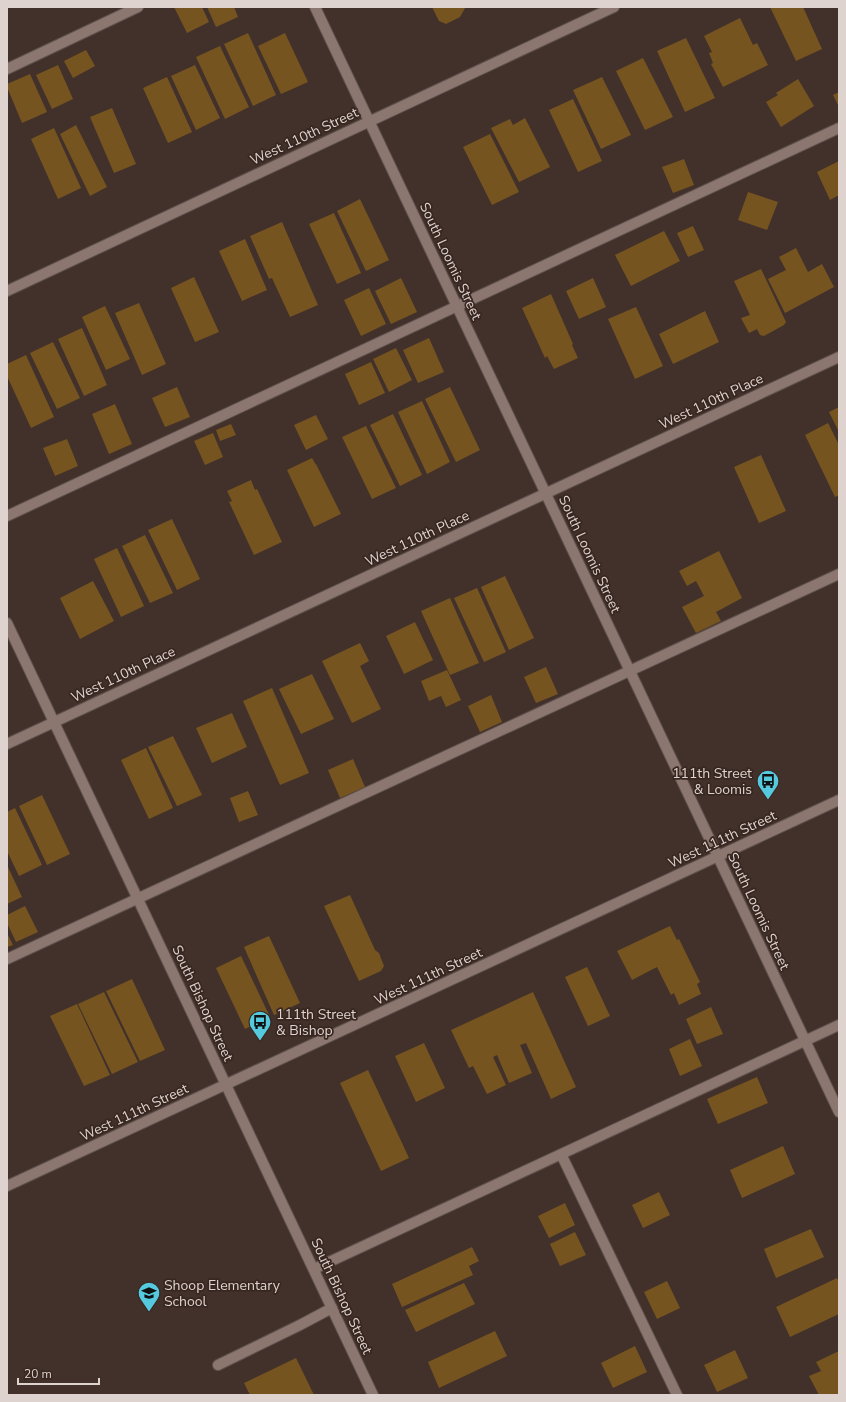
<svg xmlns="http://www.w3.org/2000/svg" width="846" height="1402" font-family="'Nunito Sans',sans-serif">
	<style>
		.building { fill: #765420 }
		.lines { fill: none; stroke-linecap: round; stroke-linejoin: round }
		.service-casing { stroke: #5f504c; stroke-width: 12 }
		.minor-casing { stroke: #5f504c; stroke-width: 12 }
		.secondary-casing { stroke: #5f504c; stroke-width: 12 }
		.service { stroke: #8b7670; stroke-width: 10 }
		.minor { stroke: #8b7670; stroke-width: 10 }
		.secondary { stroke: #8b7670; stroke-width: 10 }
		.labels { text-anchor: middle; stroke-width: 3.5; stroke-linejoin: round; paint-order: stroke }
		.street-label { font-size: 14px; fill: #dfd3d0; stroke: #382721 }
		.poi-label { font-size: 14px; fill: #dfd3d0; stroke: #382721; text-anchor: start }
	</style>
	<rect width="100%" height="100%" fill="#42312b"/>
	<!-- building -->
	<path class="building" d="M174,7H202L209,22L187,33Z
		M207,7H234L238,17L216,27Z
		M432,7H464L465,8L460,17L446,24L439,21Z
		M770,7H803L822,49L796,61Z
		M740,18L753,45L757,43L768,65L723,87L711,64L713,63L709,53L712,52L704,36Z
		M248,33L276,95L253,106L224,44Z
		M285,33L308,82L281,94L258,46Z
		M686,38L715,98L685,112L657,51Z
		M220,46L249,107L225,119L196,57Z
		M86,50L95,66L73,78L64,61Z
		M643,58L673,117L645,130L616,71Z
		M58,65L73,99L52,109L36,75Z
		M195,65L220,118L196,130L171,76Z
		M30,74L47,112L22,123L7,87V84Z
		M167,77L192,132L168,143L143,88Z
		M602,77L631,135L601,149L573,90Z
		M798,79L814,106L781,127L766,102L778,95L776,93Z
		M839,92V107L833,95Z
		M573,99L602,161L578,172L549,110Z
		M112,108L136,164L114,173L90,117Z
		M525,118L550,167L519,182L491,128L510,119L513,125Z
		M76,125L107,187L90,196L60,134Z
		M54,128L81,188L58,199L31,139Z
		M490,134L519,192L492,205L463,147Z
		M684,159L694,185L673,193L662,167Z
		M839,161V195L830,200L817,172Z
		M748,192L778,202L767,230L738,220Z
		M360,199L389,260L366,271L337,211Z
		M334,213L361,273L337,284L309,224Z
		M282,222L318,305L290,317L272,278L269,279L250,236Z
		M693,226L704,250L688,257L677,233Z
		M664,231L680,261L631,286L615,255Z
		M245,239L267,290L242,301L219,251Z
		M796,248L808,272L822,264L834,287L785,313L768,279L786,270L779,257Z
		M761,269L786,322L784,325L764,336L760,335L757,329L749,333L741,318L750,315L734,281Z
		M194,277L219,332L195,342L171,288Z
		M401,278L417,312L391,324L375,291Z
		M593,278L606,307L579,319L566,291Z
		M369,288L386,324L361,336L344,300Z
		M551,294L573,344L572,345L578,358L554,369L547,356L545,358L522,308Z
		M139,303L166,364L142,375L115,313Z
		M105,306L130,359L106,370L82,317Z
		M636,307L663,366L635,379L608,319Z
		M705,311L719,342L673,364L659,334Z
		M82,328L107,385L84,396L58,339Z
		M429,338L444,372L418,383L403,350Z
		M53,342L80,398L57,409L30,353Z
		M396,348L412,380L389,392L373,359Z
		M26,355L54,417L31,428L7,376V364Z
		M371,362L385,393L359,405L345,374Z
		M177,387L190,417L165,427L152,398Z
		M450,387L480,450L456,462L425,399Z
		M422,401L450,462L427,474L398,412Z
		M115,404L132,444L109,454L92,414Z
		M839,407V432L829,412Z
		M393,414L422,475L400,486L370,425Z
		M316,415L328,439L306,450L294,425Z
		M828,423L839,445V495L835,497L805,435Z
		M231,424L236,435L220,441L216,430Z
		M366,426L396,488L372,499L342,437Z
		M213,433L223,457L205,465L194,441Z
		M67,439L78,466L55,476L43,448Z
		M761,455L786,511L759,523L734,467Z
		M312,458L316,465V464L341,514L314,527L287,470Z
		M251,480L255,490L257,489L282,542L254,555L229,502L232,501L227,491Z
		M172,519L200,579L177,590L148,530Z
		M145,535L173,593L150,603L122,546Z
		M117,548L144,606L121,617L94,559Z
		M719,551L742,598L716,612L721,621L696,633L682,607L704,596L696,581L687,586L679,571Z
		M505,576L534,638L509,650L481,587Z
		M93,581L114,621L80,639L60,598Z
		M477,588L506,652L484,662L454,598Z
		M450,598L479,663L450,675L421,611Z
		M415,622L433,660L404,674L386,636Z
		M360,643L369,661L360,666L381,709L352,723L322,661Z
		M546,667L558,694L536,703L524,677Z
		M447,670L461,700L446,707L441,696L429,701L421,681Z
		M312,674L334,719L301,734L279,689Z
		M272,688L309,773L280,785L243,701Z
		M491,695L502,722L480,732L468,706Z
		M232,713L247,747L212,763L196,728Z
		M173,736L202,795L177,806L148,747Z
		M146,748L173,808L149,819L121,760Z
		M353,759L365,787L340,798L328,770Z
		M248,791L258,815L239,822L230,798Z
		M42,795L70,854L47,865L19,806Z
		M15,808L42,865L19,876L7,851V812Z
		M7,865L22,897L7,904Z
		M350,895L375,950L379,953L384,966L381,971L359,981L324,906Z
		M25,906L38,932L16,942L7,923V915Z
		M670,926L677,940L679,939L700,982L697,984L701,994L679,1005L674,993L671,995L657,967L632,980L617,951Z
		M7,933L13,945L7,947Z
		M269,936L300,1003L274,1015L244,947Z
		M241,956L270,1017L245,1029L216,968Z
		M587,967L610,1016L588,1026L565,977Z
		M132,979L165,1050L140,1061L106,991Z
		M104,992L138,1062L112,1074L78,1004Z
		M533,992L576,1087L551,1099L526,1043L520,1045L532,1073L509,1083L497,1055L493,1057L506,1085L487,1094L473,1066L469,1068L451,1030Z
		M77,1004L110,1075L84,1086L50,1016Z
		M711,1007L723,1034L697,1044L686,1019Z
		M690,1039L702,1066L680,1076L669,1049Z
		M424,1043L445,1088L416,1102L395,1056Z
		M368,1070L409,1158L381,1171L340,1083Z
		M757,1077L768,1103L718,1124L707,1099Z
		M783,1146L795,1174L742,1198L730,1170Z
		M659,1192L670,1215L643,1228L632,1205Z
		M565,1203L575,1225L549,1238L538,1216Z
		M811,1229L824,1257L776,1278L764,1249Z
		M575,1232L586,1255L560,1266L550,1244Z
		M472,1247L479,1261L469,1266L473,1275L402,1307L392,1284Z
		M837,1278L839,1282V1314L790,1337L776,1307Z
		M667,1281L680,1308L657,1319L644,1292Z
		M464,1283L475,1304L416,1332L405,1310Z
		M495,1331L507,1356L439,1388L428,1362Z
		M635,1346L647,1372L613,1388L601,1363Z
		M735,1350L748,1378L717,1392L704,1365Z
		M839,1351V1395H819L809,1376L821,1371L816,1362Z
		M296,1358L314,1395H250L244,1383Z"/>
	<g class="lines">
		<!-- service casing -->
		<g class="service-casing">
			<path id="service" d="M7,69L138,7
				M7,516L839,128
				M7,959L839,574
				M561,1154L677,1395
				M314,1269L839,1025
				M218,1365L300,1325L332,1308"/>
		</g>
		<!-- minor casing -->
		<g class="minor-casing">
			<path id="minor" d="M315,7L839,1112
				M7,291L614,7
				M7,623L373,1395
				M7,744L839,357"/>
		</g>
		<!-- secondary casing -->
		<g class="secondary-casing">
			<path id="secondary" d="M7,1186L839,800"/>
		</g>
		<!-- service -->
		<use href="#service" class="service"/>
		<!-- minor -->
		<use href="#minor" class="minor"/>
		<!-- secondary -->
		<use href="#secondary" class="secondary"/>
	</g>
	<!-- icons -->
	<defs>
		<g id="bus-pin" transform="scale(1.15)"><path d="M0 17L-7.5 6A9.5 9.5 0 1 1 7.5 6Z" fill="#55cadf" stroke="#382721"/><path d="M-5-6H5V4H4V6H2V4H-2V6H-4V4H-5ZM-3.5-4V0h7V-4ZM-3.5 1.2v1.5H-2V1.2ZM2 1.2v1.5H3.5V1.2Z" fill="#111"/></g>
		<g id="school-pin" transform="scale(1.15)"><path d="M0 17L-7.5 6A9.5 9.5 0 1 1 7.5 6Z" fill="#55cadf" stroke="#382721"/><path d="M0-5L7-2L0 1L-7-2ZM-4 1L0 2.5L4 1V4Q0 6-4 4Z" fill="#111"/></g>
	</defs>
	<g fill-rule="evenodd">
		<use href="#bus-pin" x="768" y="781"/>
		<use href="#bus-pin" x="260" y="1022"/>
		<use href="#school-pin" x="149" y="1293"/>
	</g>
	<g class="labels">
		<!-- street labels -->
		<g class="street-label">
			<text transform="translate(304 136) rotate(-25)" y="5">West 110th Street</text>
			<text transform="translate(451 261) rotate(65)" y="5">South Loomis Street</text>
			<text transform="translate(711 401) rotate(-25)" y="5">West 110th Place</text>
			<text transform="translate(417 538) rotate(-25)" y="5">West 110th Place</text>
			<text transform="translate(590 554) rotate(65)" y="5">South Loomis Street</text>
			<text transform="translate(123 674) rotate(-25)" y="5">West 110th Place</text>
			<text transform="translate(722 839) rotate(-25)" y="5">West 111th Street</text>
			<text transform="translate(759 911) rotate(65)" y="5">South Loomis Street</text>
			<text transform="translate(428 976) rotate(-25)" y="5">West 111th Street</text>
			<text transform="translate(203 1003) rotate(65)" y="5">South Bishop Street</text>
			<text transform="translate(134 1112) rotate(-25)" y="5">West 111th Street</text>
			<text transform="translate(342 1296) rotate(65)" y="5">South Bishop Street</text>
		</g>
		<!-- poi labels -->
		<g class="poi-label">
			<text x="752" y="778" text-anchor="end">111th Street<tspan x="752" dy="16">&amp; Loomis</tspan></text>
			<text x="276" y="1019">111th Street<tspan x="276" dy="16">&amp; Bishop</tspan></text>
			<text x="164" y="1290">Shoop Elementary<tspan x="164" dy="16">School</tspan></text>
		</g>
	</g>
	<!-- border -->
	<rect width="846" height="1402" fill="none" stroke="#dfd3d0" stroke-width="16"/>
	<!-- scale -->
	<path d="M18 1378v6h81v-6" fill="none" stroke="#dfd3d0" stroke-width="2"/>
	<text x="24" y="1378" font-size="12" fill="#dfd3d0" stroke="#382721" stroke-width="3" paint-order="stroke">20 m</text>
</svg>
